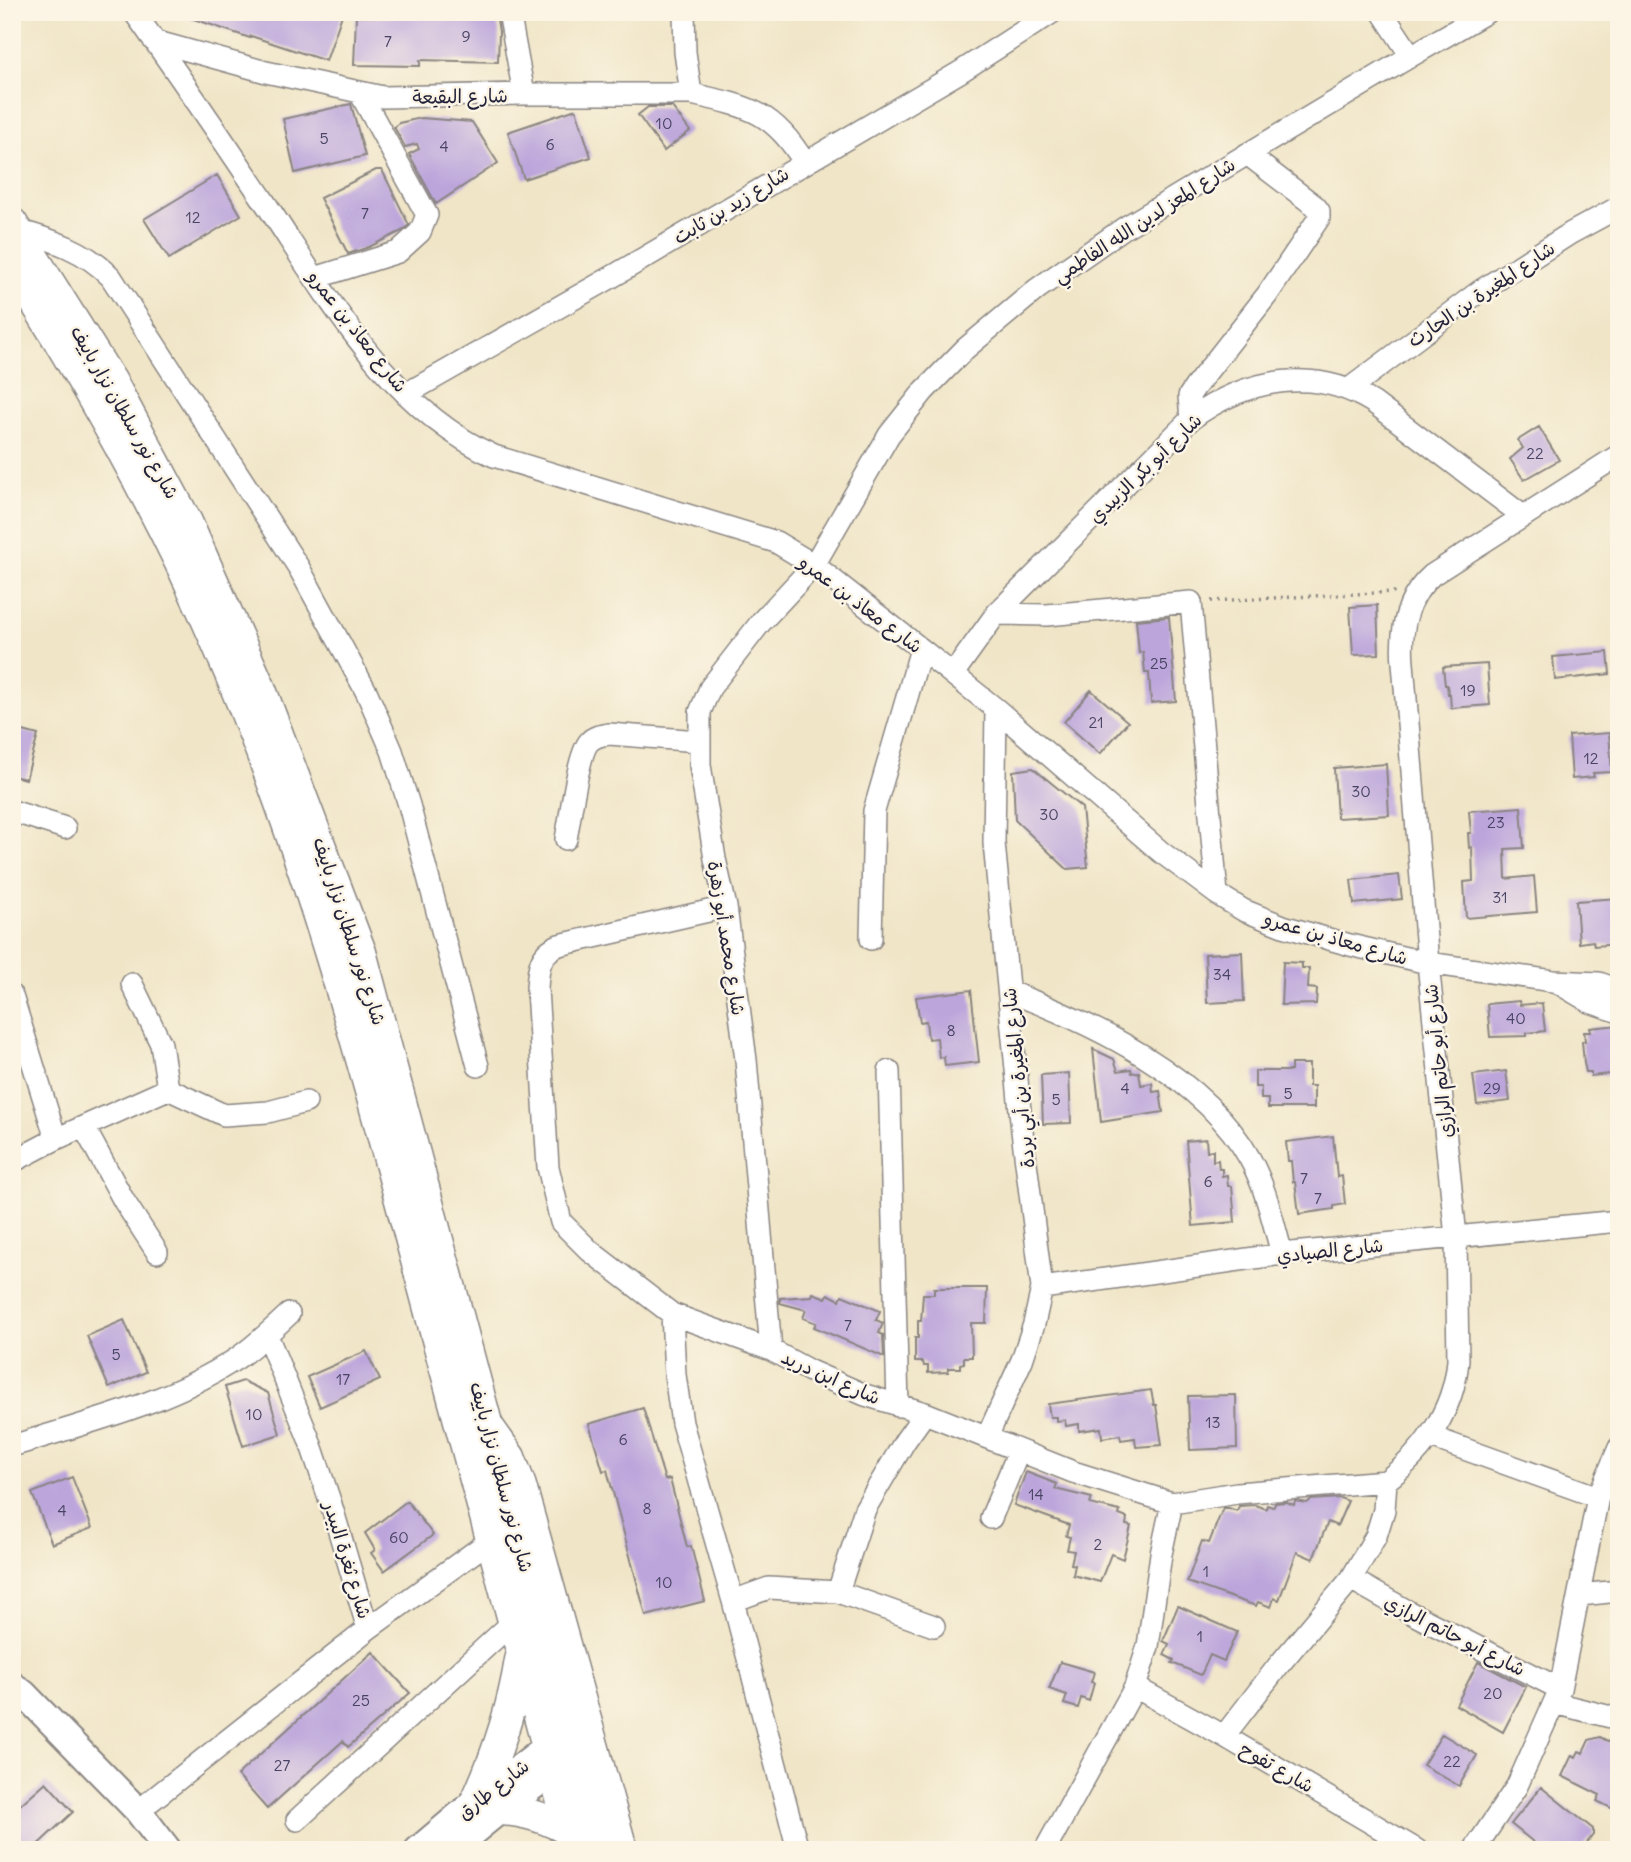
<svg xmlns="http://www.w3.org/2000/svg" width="1631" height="1862" font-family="Delius,'Playpen Sans Arabic',sans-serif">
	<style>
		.building { fill: #bca5db }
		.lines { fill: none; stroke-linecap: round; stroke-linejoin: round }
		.minor-casing { stroke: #898481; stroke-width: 24 }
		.tertiary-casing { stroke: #898481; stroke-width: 30 }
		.secondary-casing { stroke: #898481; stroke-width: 33 }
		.path { stroke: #898481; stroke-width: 3.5; stroke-dasharray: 2 5; stroke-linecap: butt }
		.minor { stroke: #fff; stroke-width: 21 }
		.tertiary { stroke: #fff; stroke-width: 26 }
		.secondary { stroke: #fff; stroke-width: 30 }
		.labels { text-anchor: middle; stroke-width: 5; stroke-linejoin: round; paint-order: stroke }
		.number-label { font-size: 16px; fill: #484363 }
		.street-label { font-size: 19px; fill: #22223b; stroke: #fcf5e5 }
	</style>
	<rect width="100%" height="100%" fill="#fcf5e5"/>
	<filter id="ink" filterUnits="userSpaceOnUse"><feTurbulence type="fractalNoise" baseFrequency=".0143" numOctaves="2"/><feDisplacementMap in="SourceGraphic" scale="14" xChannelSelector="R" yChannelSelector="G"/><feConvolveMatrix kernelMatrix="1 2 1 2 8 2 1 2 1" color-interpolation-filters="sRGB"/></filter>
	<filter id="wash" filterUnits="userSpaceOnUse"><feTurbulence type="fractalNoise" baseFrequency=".00686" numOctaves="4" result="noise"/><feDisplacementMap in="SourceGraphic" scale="28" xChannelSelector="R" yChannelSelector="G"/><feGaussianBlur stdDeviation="1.57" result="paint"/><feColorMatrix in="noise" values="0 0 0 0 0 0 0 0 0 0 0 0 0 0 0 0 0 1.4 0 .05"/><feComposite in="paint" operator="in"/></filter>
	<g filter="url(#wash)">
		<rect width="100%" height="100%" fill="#f0e5c7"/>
		<g id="blocks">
			<!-- building -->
			<path class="building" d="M182,12H343L326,61L251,36L250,38L182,15Z
				M434,12H496L499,32L498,62L420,60V66L354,65L356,16L433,17Z
				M351,104L365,156L295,173L283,119Z
				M648,107H672L690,131L664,151L638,115Z
				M576,109L591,157L524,179L508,132Z
				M421,118L472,122L498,163L436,204L409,154L419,149L417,144L405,147L394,127L399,123Z
				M376,170H382L409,225L402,231L369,247L348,254L320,198Z
				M217,175L241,215L169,259L144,219Z
				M1539,427L1559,460L1524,480L1510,459L1523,448L1518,440Z
				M1377,605L1379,654L1353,655L1350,607Z
				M1169,617L1176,701L1151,703L1149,673H1145L1143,652L1139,653L1136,620Z
				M1608,652L1610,674L1555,680L1553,657Z
				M1487,664L1490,705L1451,708L1450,694H1448L1447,685H1445L1443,667Z
				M1091,690L1128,722L1100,754L1064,722Z
				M12,728L38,735L26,779L12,776Z
				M1609,733L1612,772L1593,773L1594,777L1572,779L1569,736Z
				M1386,764L1389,815L1337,818L1334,768Z
				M1033,768L1082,808L1088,867L1067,869L1015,820L1013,771Z
				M1521,807L1524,848L1505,849L1506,879L1534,876L1537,912L1466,918L1464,882L1473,881L1472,847L1469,848L1468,833H1471L1469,811Z
				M1399,875L1402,899L1354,904L1351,880Z
				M1619,898V944L1594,946L1593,941L1579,943L1576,901Z
				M1242,952L1244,1001L1207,1003L1205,954Z
				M1283,962L1302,963V968H1309L1308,988L1317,989L1316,1004L1281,1005Z
				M971,990L979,1062L945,1066L944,1057L939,1058L937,1038L928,1039L926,1021L920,1022L916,997Z
				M1519,1001L1520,1005L1542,1003L1545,1031L1527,1033V1036L1490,1037L1487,1004Z
				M1619,1025V1073L1591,1076V1072H1586L1584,1063L1582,1041H1585L1584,1032H1591L1590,1028Z
				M1093,1049L1114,1059L1118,1071L1131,1069L1132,1073L1139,1072L1141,1085L1152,1083L1153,1092L1160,1091L1163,1112L1101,1122Z
				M1291,1064H1309V1086H1314V1108H1268V1099H1261V1087H1255V1071H1291Z
				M1506,1071L1510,1101L1477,1105L1473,1075Z
				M1069,1073L1071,1123L1043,1124L1041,1075Z
				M1333,1136L1337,1177L1342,1176L1345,1204L1334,1206V1209L1299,1214L1295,1182H1293L1291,1161H1288L1286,1142Z
				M1206,1139L1207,1151L1213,1150V1161L1218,1160L1219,1169H1222V1176L1227,1175L1228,1186H1232L1235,1222L1193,1226L1186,1141Z
				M934,1288H987L986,1323H971L972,1357H964V1363L960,1364V1368H948V1372L928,1373V1366H924L923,1362H915V1338H918V1321H921L923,1294H934Z
				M813,1293L826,1298L828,1294L840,1300L842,1295L880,1311L876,1320L883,1323L879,1333L883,1335L884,1357L814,1327L816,1323L803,1318L806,1310L780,1303V1298L812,1296Z
				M124,1320L146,1372L109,1388L87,1336Z
				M366,1351L380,1380L320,1407L307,1377Z
				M243,1381L268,1393L280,1434L243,1446L225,1387Z
				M1151,1390L1154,1405H1156L1162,1445L1136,1447L1135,1438L1121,1440L1120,1435L1102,1438L1101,1428L1079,1431V1424L1066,1426L1065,1420L1056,1421V1417H1050L1048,1404Z
				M1236,1395L1237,1448L1190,1450L1188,1396Z
				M643,1408L665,1480L670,1479L687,1547L691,1546L705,1601L646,1616L607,1470L603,1471L589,1424Z
				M1026,1472L1057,1484L1055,1489L1092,1498L1090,1504L1120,1511L1119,1515L1127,1518L1126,1525L1131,1526L1123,1559L1111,1554L1100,1582L1073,1575L1075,1565L1071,1564L1074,1551L1067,1550L1070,1537L1066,1536L1069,1525L1014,1505Z
				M72,1477L92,1528L52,1544L32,1493Z
				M1340,1498L1348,1501L1337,1526L1328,1522L1313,1559L1297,1552L1279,1600L1274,1598L1271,1607L1258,1602L1256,1606L1187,1582L1202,1541L1209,1543L1223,1508H1229L1237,1511L1239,1506L1255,1505L1266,1509L1267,1505L1273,1507L1275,1503L1286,1502L1294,1505L1295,1501L1307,1503L1311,1500Z
				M407,1501L433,1535L384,1571L371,1553L375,1550L365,1533Z
				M1178,1606L1237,1632L1224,1661L1210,1655L1201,1675L1172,1663L1174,1660L1164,1655L1169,1644L1163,1641Z
				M373,1652L410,1693L348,1747L343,1741L267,1809L237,1775Z
				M1060,1662L1094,1672L1091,1682L1094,1683L1089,1701L1081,1698L1078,1708L1064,1704L1067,1695L1049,1689Z
				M1478,1662L1526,1687L1503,1732L1456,1705Z
				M1442,1734L1477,1755L1459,1786L1423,1765Z
				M1600,1737L1619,1747V1812L1597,1801L1600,1795L1562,1776L1572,1755L1576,1757L1579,1751L1583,1753L1589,1740Z
				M46,1782L73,1812L32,1850H12V1812Z
				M1541,1787L1593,1829V1835L1581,1850H1543L1511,1824Z"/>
		</g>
	</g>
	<g filter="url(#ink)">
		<use href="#blocks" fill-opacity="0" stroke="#898481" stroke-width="2"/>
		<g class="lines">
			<!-- minor casing -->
			<g class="minor-casing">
				<path id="minor" d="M134,12C179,75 223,140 266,204C328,297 389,408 494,456L776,542L814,565L921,649L996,709L1161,852L1217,894L1243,910L1283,926L1350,945L1428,963L1553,981L1599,983L1619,990
					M509,12L524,94
					M1382,12L1411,56
					M154,41L266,72L383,97L524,94H691L685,52L684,12
					M691,94C746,106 773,110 804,162
					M17,230C53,240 85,250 111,277L299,568L367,693L392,751L409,805L478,1066
					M315,278L398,252L420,232L427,215L360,93
					M1349,389L1480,291L1571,233L1619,207
					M406,394L610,278L960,72L1053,12
					M1191,419L1189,396L1195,387L1267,295L1319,218V211L1315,206L1247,154
					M996,614L1047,615L1191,602L1217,894
					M953,674L996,614L1191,419C1245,379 1315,365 1374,403L1523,516
					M12,811L65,828
					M566,839C570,820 578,754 589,742C594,736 602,735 609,734L699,741
					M726,907L559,945C539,953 538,969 537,989L548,1167L561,1222L590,1251L672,1314L771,1350L810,1371L865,1395L925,1413L1073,1472L1172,1503L1237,1493L1386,1481
					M871,939L874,811L921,649
					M1558,983L1590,1002L1619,1012
					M1010,992C1094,1024 1204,1076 1250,1159C1266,1188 1273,1222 1282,1254
					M12,996L56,1139
					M889,1071L898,1406
					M168,1089L224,1115L268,1112L306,1102
					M84,1127L124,1201L157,1252
					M12,1162L56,1139L168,1089L161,1044L132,984
					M1042,1288L1282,1254L1619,1221
					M672,1314L675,1375L682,1423L733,1601L798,1850
					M267,1335L309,1439L330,1501L368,1629
					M771,1350L746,1060L726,907L715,859L700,765V712L710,688L761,622L814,565L889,435L924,391L965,349L1037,289L1124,228L1411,56L1487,12
					M492,1424L514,1455L525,1484L627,1850
					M987,1437L1022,1360L1034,1324L1042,1288L1022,1131L994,843L996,709
					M1431,1437L1598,1497
					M12,1446C88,1422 169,1403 236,1359C255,1346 272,1330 289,1314
					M991,1518L1019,1451
					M1351,1579L1409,1612L1560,1689
					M838,1592L865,1509L905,1441L925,1413
					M1580,1595L1619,1591
					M733,1601L769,1588L838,1592L934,1626
					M1135,1687L1224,1736L1417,1850
					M1554,1703L1619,1719
					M1224,1736L1278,1666L1351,1579L1376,1536L1384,1510L1386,1481C1425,1451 1454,1410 1458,1360L1456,1237L1428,963L1403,663C1400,629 1406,598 1432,575L1619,455
					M138,1811L368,1629L491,1540
					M297,1820L513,1622
					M1045,1850L1135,1687L1148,1646L1161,1554L1172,1503
					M1474,1850L1517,1786L1560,1689L1598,1497L1619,1448"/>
			</g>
			<!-- tertiary casing -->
			<g class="tertiary-casing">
				<path id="tertiary" d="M12,1685L24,1694L138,1811L168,1850
					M418,1850L476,1801L562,1735
					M451,1850L500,1810L570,1760"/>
			</g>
			<!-- secondary casing -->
			<g class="secondary-casing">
				<path id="secondary" d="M12,223L112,382L187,522L260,687L361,952L601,1850
					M12,265C89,387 161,513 218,646C317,874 378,1118 442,1358C486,1522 532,1685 575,1850
					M476,1801C497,1755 512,1710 520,1660
					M500,1810C526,1811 548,1818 571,1832"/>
			</g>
			<!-- path -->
			<path class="path" d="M1211,601L1395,592"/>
			<!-- minor -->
			<use href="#minor" class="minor"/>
			<!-- tertiary -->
			<use href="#tertiary" class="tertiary"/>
			<!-- secondary -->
			<use href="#secondary" class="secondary"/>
		</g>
	</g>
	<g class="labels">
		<!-- number labels -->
		<g class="number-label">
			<text x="466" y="42">9</text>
			<text x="388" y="47">7</text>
			<text x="664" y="129">10</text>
			<text x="324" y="144">5</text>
			<text x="550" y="150">6</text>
			<text x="444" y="152">4</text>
			<text x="365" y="219">7</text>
			<text x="193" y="223">12</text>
			<text x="1535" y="459">22</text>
			<text x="1159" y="669">25</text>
			<text x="1468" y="696">19</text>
			<text x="1096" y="728">21</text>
			<text x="1591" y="764">12</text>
			<text x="1361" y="797">30</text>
			<text x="1049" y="820">30</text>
			<text x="1496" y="828">23</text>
			<text x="1500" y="903">31</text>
			<text x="1222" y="980">34</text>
			<text x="1516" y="1024">40</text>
			<text x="951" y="1036">8</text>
			<text x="1125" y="1094">4</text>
			<text x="1492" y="1094">29</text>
			<text x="1288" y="1099">5</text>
			<text x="1056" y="1105">5</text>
			<text x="1304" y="1184">7</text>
			<text x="1208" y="1187">6</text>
			<text x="1318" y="1204">7</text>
			<text x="848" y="1331">7</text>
			<text x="116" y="1360">5</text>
			<text x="343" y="1385">17</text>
			<text x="254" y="1420">10</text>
			<text x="1213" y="1428">13</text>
			<text x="623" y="1445">6</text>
			<text x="1036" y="1500">14</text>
			<text x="647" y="1514">8</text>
			<text x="62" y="1516">4</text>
			<text x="399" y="1543">60</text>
			<text x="1098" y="1550">2</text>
			<text x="1206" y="1577">1</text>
			<text x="664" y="1588">10</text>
			<text x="1200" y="1642">1</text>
			<text x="1493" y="1699">20</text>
			<text x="361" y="1706">25</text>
			<text x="1452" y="1767">22</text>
			<text x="282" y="1771">27</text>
		</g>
		<!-- street labels -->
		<g class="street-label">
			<text transform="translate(460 96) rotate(-1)" y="7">شارع البقيعة</text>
			<text transform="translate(731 205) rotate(-31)" y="7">شارع زيد بن ثابت</text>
			<text transform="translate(1144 220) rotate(-33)" y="7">شارع المعز لدين الله الفاطمي</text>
			<text transform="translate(1481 294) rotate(-34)" y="7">شارع المغيرة بن الحارث</text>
			<text transform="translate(358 331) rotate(52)" y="7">شارع معاذ بن عمرو</text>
			<text transform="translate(125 412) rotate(60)" y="7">شارع نور سلطان نزار باييف</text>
			<text transform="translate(1145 468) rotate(-44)" y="7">شارع أبو بكر الزبيدي</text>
			<text transform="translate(861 604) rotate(37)" y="7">شارع معاذ بن عمرو</text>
			<text transform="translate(350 931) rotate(72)" y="7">شارع نور سلطان نزار باييف</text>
			<text transform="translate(727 938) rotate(81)" y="7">شارع محمد أبو زهرة</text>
			<text transform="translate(1336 938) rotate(16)" y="7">شارع معاذ بن عمرو</text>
			<text transform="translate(1438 1061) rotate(-96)" y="7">شارع أبو حاتم الرازي</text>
			<text transform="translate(1018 1078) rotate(-96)" y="7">شارع المغيرة بن أبي بردة</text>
			<text transform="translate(1330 1250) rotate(-6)" y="7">شارع الصيادي</text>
			<text transform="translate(831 1377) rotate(24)" y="7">شارع ابن دريد</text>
			<text transform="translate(502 1477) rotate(75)" y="7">شارع نور سلطان نزار باييف</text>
			<text transform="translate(348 1560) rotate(73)" y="7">شارع ثغرة البيدر</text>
			<text transform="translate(1455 1635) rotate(27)" y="7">شارع أبو حاتم الرازي</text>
			<text transform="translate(1277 1767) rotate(30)" y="7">شارع تفوح</text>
			<text transform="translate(493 1789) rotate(-38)" y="7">شارع طارق</text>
		</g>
	</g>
	<!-- margin -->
	<rect width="1631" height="1862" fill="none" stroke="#fcf5e5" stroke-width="42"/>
</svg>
